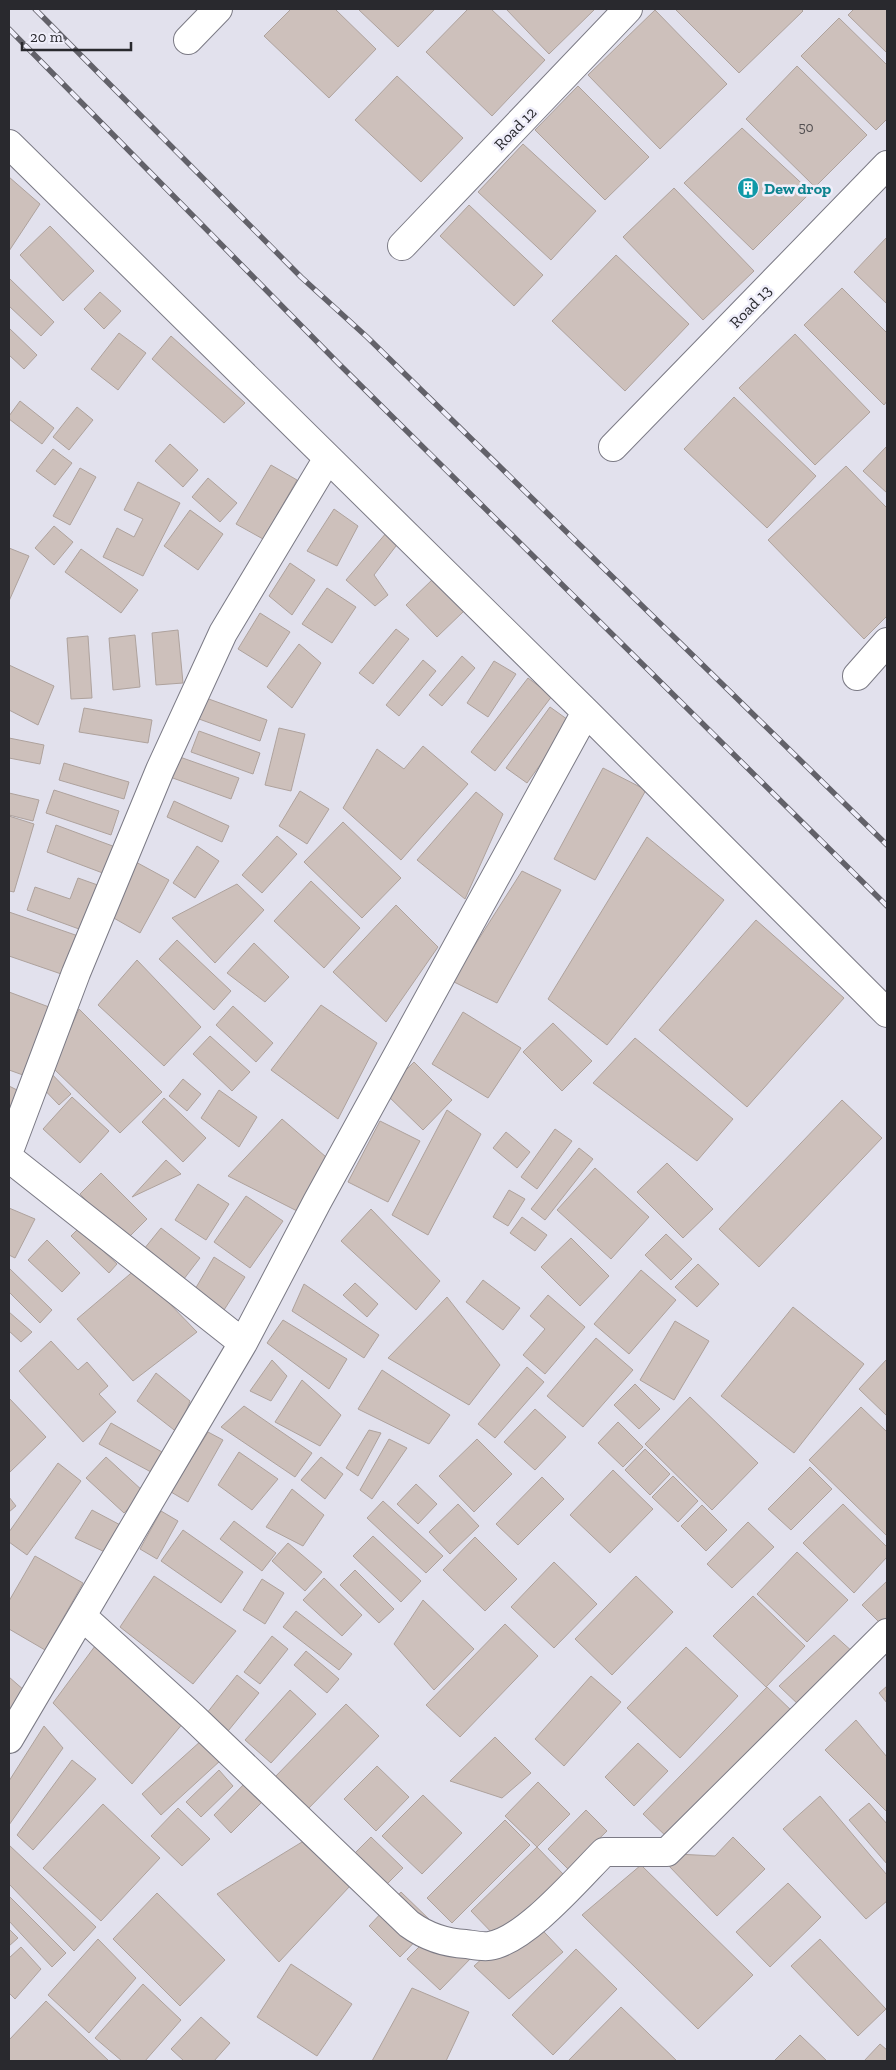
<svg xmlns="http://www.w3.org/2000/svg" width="896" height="2070" font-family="'Zilla Slab',serif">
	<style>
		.building { fill: #cdc0bb; stroke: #aea29d }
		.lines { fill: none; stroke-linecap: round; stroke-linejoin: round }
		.minor-casing { stroke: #7b7a85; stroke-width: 30 }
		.minor { stroke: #fff; stroke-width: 28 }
		.rail-casing { stroke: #626169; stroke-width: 5.5 }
		.rail { stroke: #efeefa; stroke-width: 4; stroke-dasharray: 11; stroke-linecap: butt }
		.labels { text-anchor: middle; stroke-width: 5; stroke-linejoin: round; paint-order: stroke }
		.number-label { font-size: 14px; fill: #524f51 }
		.street-label { font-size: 16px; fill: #29292e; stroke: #efeefa }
		.culture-label { font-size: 16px; font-weight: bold; fill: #0d838f; stroke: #efeefa; text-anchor: start }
	</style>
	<rect width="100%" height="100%" fill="#e2e1ed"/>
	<!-- building -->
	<path class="building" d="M291,9H335L376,49L329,98L264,36Z
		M358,9H435L398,47Z
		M468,9H491L545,60L492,116L426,52Z
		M506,9H595L549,54Z
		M675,9H801L803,11L739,73Z
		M854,9H887V53L848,15Z
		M655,10L727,84L660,149L588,75Z
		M839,18L887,65V119L876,130L801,56Z
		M797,66L867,135L815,187L746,119Z
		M397,76L463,138L421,182L355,120Z
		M578,86L649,157L605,200L535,130Z
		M742,128L811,192L753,250L684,183Z
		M523,144L596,211L551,260L478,192Z
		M9,177L40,204L9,251Z
		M674,188L754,271L703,320L623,237Z
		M469,205L543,275L514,306L440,236Z
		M50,226L94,271L63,301L20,255Z
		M887,237V304L854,272Z
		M616,255L689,324L625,391L552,321Z
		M9,278L54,322L41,336L9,306Z
		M842,288L887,333V401L884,405L804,325Z
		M100,292L121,311L104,329L84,309Z
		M9,328L37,355L24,369L9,355Z
		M119,333L146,353L118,390L91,369Z
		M795,334L870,412L815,465L739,388Z
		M171,336L245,403L224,423L152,359Z
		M734,397L816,476L767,528L684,449Z
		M20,401L54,428L42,444L9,419V416Z
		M77,407L93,420L69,450L53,437Z
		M170,444L198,470L183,487L155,461Z
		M887,446V493L863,471Z
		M53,449L72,463L55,485L36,471Z
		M271,465L297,480L263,539L236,524Z
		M846,466L887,508V616L864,639L768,540Z
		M80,468L96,477L70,525L53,516Z
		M208,478L237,503L220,522L192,497Z
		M138,482L180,503L143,576L103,557L117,528L134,537L143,519L124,510Z
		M334,509L358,526L337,566L307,551Z
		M190,510L223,534L198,570L164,546Z
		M54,526L73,542L54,565L35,548Z
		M387,532L399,542L374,575L388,595L375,606L346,580Z
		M9,548L29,556L9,601Z
		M81,549L138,590L121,613L65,572Z
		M290,563L315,580L292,615L269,596Z
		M433,579L464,611L437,637L406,605Z
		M327,588L356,607L332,643L302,624Z
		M260,613L290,632L267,667L238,649Z
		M396,629L409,639L373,684L359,673Z
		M178,630L183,683L156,685L152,633Z
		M135,635L140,687L113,690L109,638Z
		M88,636L92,698L71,699L67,638Z
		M299,644L321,663L292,708L267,687Z
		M462,656L475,668L442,706L429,695Z
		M423,660L436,671L399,716L386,705Z
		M494,661L516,674L488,717L467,703Z
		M9,665L54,686L38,725L9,710Z
		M528,678L552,696L495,771L471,752Z
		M206,698L267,720L260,741L199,719Z
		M550,707L571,722L527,783L506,768Z
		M84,708L152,720L148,743L79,732Z
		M279,728L305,734L291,791L265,785Z
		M199,731L260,753L253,774L191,752Z
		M9,738L44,745L40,764L9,758Z
		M423,746L468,784L401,860L343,808L377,749L404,769Z
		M177,756L239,778L231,799L170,777Z
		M64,763L129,782L124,799L59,780Z
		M603,768L646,790L595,880L554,859Z
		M54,790L119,811L111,835L46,813Z
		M300,791L329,809L307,844L279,826Z
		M476,792L503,814L465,899L417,860Z
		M9,793L39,800L33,821L9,815Z
		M174,801L229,826L222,842L167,817Z
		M9,816L34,824L14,892L9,891Z
		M343,822L401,878L362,918L304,862Z
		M56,825L118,848L108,875L47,852Z
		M277,836L297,854L262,893L242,875Z
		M647,837L724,900L607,1045L548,999Z
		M197,846L219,861L195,898L173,883Z
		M134,861L169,880L140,933L105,913Z
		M522,871L561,890L497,1003L452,981Z
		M78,878L106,888L90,933L27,910L35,887L70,899Z
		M311,881L360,928L324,968L274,921Z
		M237,884L264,910L215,963L172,918Z
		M396,905L438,947L386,1022L333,972Z
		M9,912L84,938L70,977L9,956Z
		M756,920L844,998L747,1107L659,1030Z
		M177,940L231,991L214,1010L159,959Z
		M254,943L289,977L265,1002L227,973Z
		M137,960L201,1027L164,1066L98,1005Z
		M9,992L49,1007L23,1075L9,1070Z
		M321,1005L377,1043L338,1119L271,1070Z
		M233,1006L273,1043L256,1062L216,1025Z
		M79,1009L162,1092L120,1133L53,1068Z
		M463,1012L521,1048L488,1098L432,1064Z
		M553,1023L592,1061L562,1091L523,1052Z
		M210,1036L250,1072L232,1091L193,1054Z
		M635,1038L733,1119L697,1161L593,1083Z
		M414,1062L452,1100L423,1130L384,1092Z
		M47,1069L71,1094L59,1105L35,1080Z
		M183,1079L201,1094L187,1111L169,1096Z
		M9,1086L21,1092L9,1124Z
		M219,1090L257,1117L239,1147L201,1118Z
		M72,1097L109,1131L80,1163L43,1129Z
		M164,1098L206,1138L183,1162L142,1122Z
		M842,1100L882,1138L759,1267L719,1229Z
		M447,1110L481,1134L428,1235L392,1215Z
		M282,1119L333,1163L303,1214L228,1176Z
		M380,1121L420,1141L388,1202L348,1182Z
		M555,1129L572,1141L537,1189L521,1177Z
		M506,1132L530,1152L517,1168L493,1148Z
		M579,1148L593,1159L545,1220L531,1209Z
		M166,1160L181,1174L132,1197Z
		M667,1163L713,1209L683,1238L637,1192Z
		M595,1168L649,1217L611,1259L557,1210Z
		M101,1173L147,1219L126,1240L80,1194Z
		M198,1184L229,1204L206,1240L175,1220Z
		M509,1190L525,1199L508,1226L493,1217Z
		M246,1196L283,1221L250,1268L214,1242Z
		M9,1208L35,1219L15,1258L9,1255Z
		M371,1209L440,1281L416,1310L341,1241Z
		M522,1217L547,1235L535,1251L510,1233Z
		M79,1228L117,1264L109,1273L71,1236Z
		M161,1228L200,1258L180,1284L140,1254Z
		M666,1234L692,1259L671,1280L645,1255Z
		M571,1238L609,1276L580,1306L541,1267Z
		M47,1240L80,1273L62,1292L28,1260Z
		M214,1257L245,1277L224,1310L194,1291Z
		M698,1264L719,1284L697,1307L675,1287Z
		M9,1268L52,1310L40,1323L9,1292Z
		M136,1269L197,1332L133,1381L77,1319Z
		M641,1270L676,1300L629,1354L594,1324Z
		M483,1280L520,1308L503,1330L466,1302Z
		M355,1283L378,1304L367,1317L343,1295Z
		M304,1284L379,1335L364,1358L292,1311Z
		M548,1295L585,1327L545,1374L523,1355L545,1329L530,1316Z
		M447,1297L500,1365L469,1405L388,1358Z
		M793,1307L864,1364L794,1453L721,1396Z
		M9,1312L32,1332L21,1342L9,1331Z
		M283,1320L347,1359L329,1389L267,1343Z
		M675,1321L709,1341L674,1400L640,1380Z
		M596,1338L633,1370L583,1427L547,1396Z
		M51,1341L78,1370L87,1362L108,1386L99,1394L116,1412L83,1442L19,1371Z
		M887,1359V1416L859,1389Z
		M272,1360L287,1376L271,1401L250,1391Z
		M527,1367L544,1382L495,1438L478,1424Z
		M382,1370L450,1415L429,1444L358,1409Z
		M156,1373L190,1401L178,1433L137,1401Z
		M302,1380L341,1415L320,1446L275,1422Z
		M635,1384L660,1409L639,1429L614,1405Z
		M690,1397L758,1463L712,1510L645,1444Z
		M9,1398L46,1437L9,1473Z
		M244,1406L312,1453L295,1477L221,1427Z
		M861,1407L887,1432V1536L809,1460Z
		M535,1409L566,1437L535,1470L504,1442Z
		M618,1422L643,1447L623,1467L598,1443Z
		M111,1423L162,1452L151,1472L99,1444Z
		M369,1430L381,1433L358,1476L346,1468Z
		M208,1432L223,1440L188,1502L171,1492Z
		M389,1439L407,1448L372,1499L360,1490Z
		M477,1439L512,1474L474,1512L439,1476Z
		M645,1449L670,1474L650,1495L625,1470Z
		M239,1452L278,1479L252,1510L218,1485Z
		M106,1457L144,1492L124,1513L86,1478Z
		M321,1457L343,1474L325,1499L301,1480Z
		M58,1463L81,1481L27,1555L9,1542V1532Z
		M810,1467L832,1489L791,1530L768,1509Z
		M613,1470L653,1509L610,1553L570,1515Z
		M673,1476L698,1501L678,1522L652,1497Z
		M542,1477L564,1499L518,1545L496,1524Z
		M416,1484L437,1504L418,1524L397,1504Z
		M292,1489L324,1515L303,1546L266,1527Z
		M9,1497L16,1506L9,1512Z
		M383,1501L443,1556L426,1573L367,1518Z
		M458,1504L479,1526L450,1554L429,1532Z
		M843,1504L887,1547V1557L854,1593L803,1543Z
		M702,1505L727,1530L706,1551L681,1526Z
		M92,1510L126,1528L107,1553L75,1538Z
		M161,1511L178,1521L157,1559L140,1549Z
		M234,1521L276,1553L262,1571L220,1539Z
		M748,1522L774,1547L732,1588L707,1564Z
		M183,1530L243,1572L221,1603L161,1561Z
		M373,1536L421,1581L401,1602L353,1556Z
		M475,1537L517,1579L485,1611L443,1570Z
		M288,1543L322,1572L305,1591L272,1561Z
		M797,1552L848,1600L807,1642L757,1594Z
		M35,1556L83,1583L45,1650L9,1629V1601Z
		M554,1562L597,1604L554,1648L511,1607Z
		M355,1570L394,1609L379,1623L340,1585Z
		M154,1576L236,1631L193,1684L120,1627Z
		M636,1576L673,1612L612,1675L575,1639Z
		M324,1578L362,1615L342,1636L303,1600Z
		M262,1579L284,1593L265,1624L243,1610Z
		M887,1581V1623L884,1627L862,1605Z
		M753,1596L805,1646L766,1687L713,1636Z
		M423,1600L474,1649L434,1690L394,1644Z
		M296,1611L352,1654L339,1670L283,1627Z
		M505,1624L538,1656L460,1737L426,1705Z
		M834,1635L854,1653L801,1707L779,1686Z
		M272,1636L288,1649L260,1684L244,1672Z
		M98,1642L184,1722L132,1784L53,1703Z
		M686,1647L738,1696L680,1758L627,1708Z
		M306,1651L339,1679L327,1693L294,1665Z
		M237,1675L259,1693L224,1736L203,1718Z
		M591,1676L621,1702L564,1766L535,1739Z
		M9,1677L25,1691L9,1711Z
		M887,1686V1703L879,1693Z
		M767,1687L794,1713L670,1840L643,1814Z
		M290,1690L316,1714L271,1763L245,1740Z
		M346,1704L379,1736L307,1810L274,1778Z
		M856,1720L887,1757V1812L825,1750Z
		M44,1726L63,1748L9,1825V1781Z
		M495,1737L531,1773L502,1798L450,1781Z
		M202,1740L221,1760L161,1815L142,1794Z
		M638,1743L668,1771L634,1806L605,1777Z
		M72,1760L96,1779L33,1850L17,1835Z
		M377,1766L409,1797L376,1831L344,1799Z
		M219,1770L233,1786L201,1817L186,1802Z
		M247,1781L265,1799L231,1833L214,1815Z
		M538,1782L570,1814L537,1847L505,1816Z
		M423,1795L462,1833L422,1874L382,1836Z
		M820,1796L887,1875V1901L866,1919L783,1829Z
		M869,1803L887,1824V1864L849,1820Z
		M103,1804L160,1858L101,1921L43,1868Z
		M178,1808L210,1839L182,1866L151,1836Z
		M586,1810L607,1831L568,1869L548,1849Z
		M505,1820L530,1845L452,1923L427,1898Z
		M371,1837L403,1868L370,1901L338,1870Z
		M733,1837L765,1869L717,1916L668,1865L677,1854L715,1856Z
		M302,1842L350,1886L279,1962L217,1894Z
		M9,1845L96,1927L74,1951L9,1884Z
		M537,1847L563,1874L497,1938L471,1911Z
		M641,1865L753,1975L698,2029L582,1915Z
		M788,1883L821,1917L770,1967L736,1932Z
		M401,1892L433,1923L400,1957L369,1926Z
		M157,1893L225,1960L180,2006L113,1939Z
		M9,1896L66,1953L52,1967L9,1921Z
		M529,1916L563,1952L509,1999L474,1966Z
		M440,1926L472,1957L440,1990L407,1959Z
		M9,1929L18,1938L9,1946Z
		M98,1939L136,1978L89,2033L48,1995Z
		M820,1939L886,2009L858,2036L791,1966Z
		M21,1947L41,1969L15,1999L9,1993V1958Z
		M576,1949L617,1989L553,2055L512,2015Z
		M291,1964L352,2004L317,2056L257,2017Z
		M143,1984L181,2020L145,2061H122L95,2038Z
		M412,1988L469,2012L446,2061H372Z
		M46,2001L109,2061H9V2040Z
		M621,2007L677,2061H568Z
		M201,2017L230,2043L214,2061H184L171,2049Z
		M800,2035L827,2061H774Z
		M880,2044L887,2050V2061H864Z"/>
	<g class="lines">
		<!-- minor casing -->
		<g class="minor-casing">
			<path id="minor" d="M188,40L218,9
				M9,144L586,712L887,1013
				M402,246L628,9
				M613,447L887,165
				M857,676L887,642
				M9,1151L76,973L160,770L223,633L328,458
				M9,1158L243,1343L9,1739
				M243,1343L317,1202L586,712
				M82,1616L193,1717L409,1924C427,1937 444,1943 466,1944C473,1945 482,1947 489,1946C525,1941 578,1878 604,1852H667L887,1633"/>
		</g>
		<!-- minor -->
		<use href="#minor" class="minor"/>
		<!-- rail casing -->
		<g class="rail-casing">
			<path id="rail" d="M35,9L301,277L367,337L887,845
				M9,29L339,364L887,906"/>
		</g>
		<!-- rail -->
		<use href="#rail" class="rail"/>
	</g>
	<!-- icons -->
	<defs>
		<g id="building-disc" transform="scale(1.125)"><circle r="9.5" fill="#0f9aa8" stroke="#efeefa"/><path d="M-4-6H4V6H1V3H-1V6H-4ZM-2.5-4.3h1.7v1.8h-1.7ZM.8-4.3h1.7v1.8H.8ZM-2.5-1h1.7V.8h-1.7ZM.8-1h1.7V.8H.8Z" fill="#fff"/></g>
	</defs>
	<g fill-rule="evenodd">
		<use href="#building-disc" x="748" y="188"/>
	</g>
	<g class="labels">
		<!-- number labels -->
		<g class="number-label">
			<text x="806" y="132">50</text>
		</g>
		<!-- street labels -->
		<g class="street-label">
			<text transform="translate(515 128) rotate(-46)" y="6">Road 12</text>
			<text transform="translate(750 306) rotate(-46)" y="6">Road 13</text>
		</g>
		<!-- culture labels -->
		<g class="culture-label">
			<text x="764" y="194">Dew drop</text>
		</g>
	</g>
	<!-- border -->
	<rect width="896" height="2070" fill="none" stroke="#29292e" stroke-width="20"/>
	<!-- scale -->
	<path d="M22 42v8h109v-8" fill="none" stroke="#29292e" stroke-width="2.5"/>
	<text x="30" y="42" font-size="15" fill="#29292e" stroke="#efeefa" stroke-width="4" paint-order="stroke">20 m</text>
</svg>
